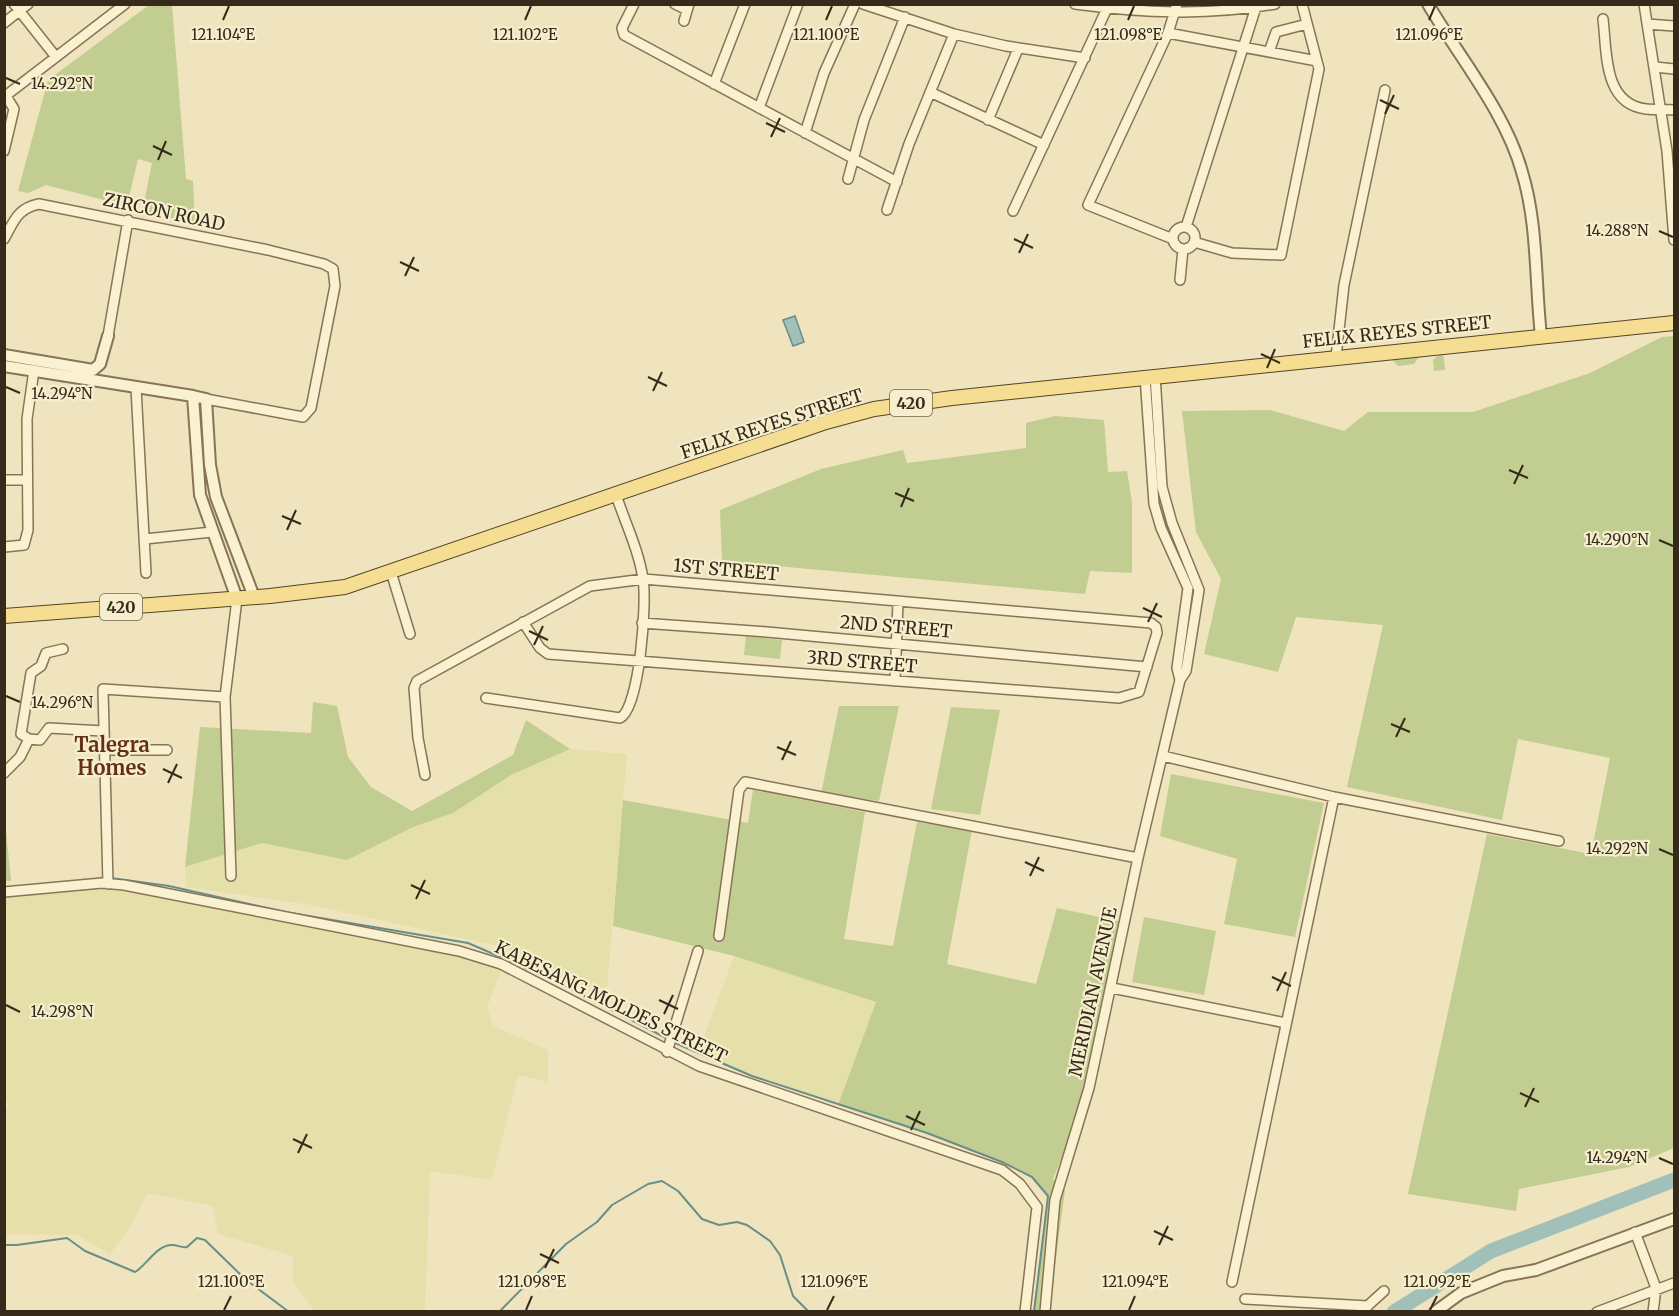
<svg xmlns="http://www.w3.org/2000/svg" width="1679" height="1316" font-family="Merriweather,serif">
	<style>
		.farmland { fill: #e5e0aa }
		.green { fill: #c1cd91 }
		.water { fill: #a1c0ba; stroke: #688e88; stroke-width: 1.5 }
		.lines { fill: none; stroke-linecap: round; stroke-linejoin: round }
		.stream { stroke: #688e88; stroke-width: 2 }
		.river { stroke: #a1c0ba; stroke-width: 15 }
		.minor-casing { stroke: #887456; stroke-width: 12 }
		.tertiary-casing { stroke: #887456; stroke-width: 14 }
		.primary-casing { stroke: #55422b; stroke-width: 16 }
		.minor { stroke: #faf1d0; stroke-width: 9 }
		.tertiary { stroke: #faf1d0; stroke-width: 10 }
		.primary { stroke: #f5de92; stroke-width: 14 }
		.ticks { fill: none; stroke: #362a1b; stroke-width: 2 }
		.labels { text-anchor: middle; stroke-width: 4.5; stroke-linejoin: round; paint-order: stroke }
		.shield { fill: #f6eecd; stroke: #706550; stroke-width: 1.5 }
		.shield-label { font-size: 16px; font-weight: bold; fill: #362a1b }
		.street-label { font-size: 18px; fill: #362a1b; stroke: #f6eecd }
		.neighbourhood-label { font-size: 20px; font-weight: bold; fill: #642f19; stroke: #f6eecd }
		.ticks-label { font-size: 15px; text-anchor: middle; fill: #362a1b; stroke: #f6eecd; stroke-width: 4.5; stroke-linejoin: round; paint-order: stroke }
	</style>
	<rect width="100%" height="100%" fill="#efe4bd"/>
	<!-- farmland -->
	<path class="farmland" d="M570,749L627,754L607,988L582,987L507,948L311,905L186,887L185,867L262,843L347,860L413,827L453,813L511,775Z
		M120,888L270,920L433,945L502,968L487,1007L493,1026L548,1050V1082L518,1075L492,1180L430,1171L425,1311H315L293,1282V1256L218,1234L213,1206L147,1193L132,1224L110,1254L77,1235L5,1234L4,1115L10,1103L5,1101V893L33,895Z
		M734,956L876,1002L838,1105L705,1058L715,1045L704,1037Z"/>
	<!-- green -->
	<path class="green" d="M149,5H172L186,179L193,181L195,223L142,212L152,163L138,159L127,206L46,185L28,193L18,191L48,80Z
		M1674,336V1148L1629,1167L1519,1189L1516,1211L1408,1194L1487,834L1591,854L1610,758L1518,739L1502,820L1347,787L1383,625L1296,617L1278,672L1204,654L1221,579L1196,532L1182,411L1270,410L1344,431L1368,412H1473L1590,373L1662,337Z
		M1443,351L1445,370L1434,371L1433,360Z
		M1421,354L1414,364L1398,366L1388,356Z
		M1055,416L1104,420L1108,472L1127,471L1132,502V573L1090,571L1085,594L722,561L720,510L821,469L903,450L907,463L1026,448V423Z
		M746,636L782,640L780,659L744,655Z
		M313,702L337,706L348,757L371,787L412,811L513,755L526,720L570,749L511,775L453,813L413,827L347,860L262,843L185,867L200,727L311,733Z
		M839,706H899L879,801L821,794Z
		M951,707L1000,710L980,815L931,809Z
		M1171,774L1324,803L1295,937L1224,924L1237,859L1160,836Z
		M753,790L865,812L844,939L893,946L917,822L972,830L947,964L1036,984L1057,908L1123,922L1090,1088L1053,1179L1065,1190L1049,1311H1033L1048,1197L1032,1177L1002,1162L927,1133L838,1105L876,1002L734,956L613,926L623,800L748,823Z
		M4,810L11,881H5Z
		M1144,917L1216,931L1204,995L1132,982Z"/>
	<!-- water -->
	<path class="water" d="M795,316L804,342L793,346L783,320Z"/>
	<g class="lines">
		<!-- stream -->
		<path class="stream" d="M1216,6L1228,4
			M111,878L169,886L285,912L468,943L558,982L668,1039
			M87,880L105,878
			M673,1042L752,1076L927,1133L1002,1162L1032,1177L1048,1196L1034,1312
			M4,1245H17L67,1238L85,1251L135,1272C147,1265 157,1244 173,1245C178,1245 181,1248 187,1247L197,1238L205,1240L245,1279L289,1312
			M499,1312L566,1244L597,1222L612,1205L648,1184L662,1181L678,1191L702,1219L719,1225L737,1222L747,1225L770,1241L780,1255L793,1296L809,1312"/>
		<!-- river -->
		<path class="river" d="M1394,1312L1491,1251L1674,1180"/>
		<!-- minor casing -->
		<g class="minor-casing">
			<path id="minor" d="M14,4L56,57
				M634,4L622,28L624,35L897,182
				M675,4L687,10
				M863,4L954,34L1006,46L1085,58
				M1075,4C1143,13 1208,16 1275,4
				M1644,4L1667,151L1674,240
				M1603,19C1607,52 1603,104 1646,109C1655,110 1665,109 1674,110
				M684,21L689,4
				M4,23L28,4
				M1647,24L1674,26
				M1168,33L1317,61
				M1269,52L1276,32L1307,24
				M1655,67L1674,69
				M714,84L745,4
				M930,92L1044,145
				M4,97L125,4
				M759,108L798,4
				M988,120L1018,49
				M805,133L824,73L855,4
				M4,151L14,109L6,96
				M848,179L864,120L905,17
				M887,210L909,144L954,34
				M1013,211L1109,4
				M1186,227L1257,4
				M1173 238a11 11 0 1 1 22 0a11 11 0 1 1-22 0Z
				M4,239C14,221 18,208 39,204L268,250L324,264L333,269L335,286L311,408L303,417L206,399
				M1173,239L1088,205L1168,33L1177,4
				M1194,242L1232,253L1281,255L1319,69L1302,4
				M1180,280L1183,249
				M108,336L128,220
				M1336,357L1344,285L1385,90
				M1145,376L1154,504L1161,528L1188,588L1177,668L1180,680
				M136,388L146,573
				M4,480H26
				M145,539L212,532
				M4,547L24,545L28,530L27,419L34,370
				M391,572L410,634
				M642,623L767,632L1147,667
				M895,681L898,602
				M225,697L231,876
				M486,698L620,718C640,708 647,601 643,579C639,551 625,522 616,495
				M29,739L21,734L31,673L41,666L46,653L63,649
				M104,750H167
				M1163,756L1334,797L1559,841
				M4,773L20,757L29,739L40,740L49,728L103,731
				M425,775L418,738L414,688L417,681L590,586L644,579L1151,623L1156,627L1157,633L1139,692L1119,698L548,654L540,648L523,622
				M108,884L103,689L225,697L237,599
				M4,892L102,883L124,885L459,951L501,964L699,1066L1002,1170L1020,1184L1037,1207L1025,1312
				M719,936L739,790L745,782L1138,858
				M1112,988L1286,1023
				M667,1052L698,951
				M1635,1232L1656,1288L1653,1312
				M1232,1282L1334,797
				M1245,1299L1368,1306
				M1363,1310L1384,1291
				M1045,1312L1055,1200L1089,1088L1138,858L1180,680L1186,671L1199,590L1172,523L1162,487L1155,375
				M1597,1312L1674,1283"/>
		</g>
		<!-- tertiary casing -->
		<g class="tertiary-casing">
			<path id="tertiary" d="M1428,4C1459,57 1506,113 1522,172C1538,224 1535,282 1541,336
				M4,355L93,370L100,364L108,336
				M4,366L193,396L200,495L237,599
				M193,396L206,399L210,465L216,497L254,597
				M1435,1312L1461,1293L1503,1276L1536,1270L1674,1219"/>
		</g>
		<!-- primary casing -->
		<g class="primary-casing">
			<path id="primary" d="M4,616L270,596L345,587L826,422L874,409L952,398L1674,323"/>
		</g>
		<!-- minor -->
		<use href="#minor" class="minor"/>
		<!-- tertiary -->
		<use href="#tertiary" class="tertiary"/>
		<!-- primary -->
		<use href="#primary" class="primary"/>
	</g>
	<!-- ticks -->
	<path class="ticks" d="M223,20L229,6M525,20L531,6M826,20L832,6M1128,20L1134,6M1429,20L1435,6M6,78L20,84M1380,100L1399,109M1385,114L1394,95M766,123L785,132M771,137L780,118M153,146L172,155M158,160L166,141M1659,231L1673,237M1014,239L1033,248M1019,253L1028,234M400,262L419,271M405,276L414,257M1261,354L1280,363M1267,368L1275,349M648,377L667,386M6,387L20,393M653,391L662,372M1509,470L1528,478M1514,484L1523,465M895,493L914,501M901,507L909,488M282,516L301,524M287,530L296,510M1659,540L1673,546M1143,608L1162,617M1148,622L1157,603M529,631L548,640M534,645L543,626M6,696L20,702M1391,724L1410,732M1396,737L1405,718M777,747L796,755M782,760L791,741M163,769L182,778M168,783L177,764M1659,849L1673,855M1025,862L1044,871M1030,876L1039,857M411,885L430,894M416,899L425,880M1272,977L1291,986M1277,991L1286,972M659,1000L678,1009M6,1005L20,1012M664,1014L673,995M1520,1093L1539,1102M1525,1107L1534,1088M906,1116L925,1125M911,1130L920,1111M293,1139L312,1148M298,1153L307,1134M1659,1158L1673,1164M1154,1231L1173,1240M1159,1245L1168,1226M540,1254L559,1263M545,1268L554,1249M224,1310L231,1296M526,1310L532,1296M827,1310L834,1296M1129,1310L1135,1296M1430,1310L1437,1296"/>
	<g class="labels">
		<!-- shield labels -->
		<g class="shield">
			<rect x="890" y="390" width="42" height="26" rx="4.5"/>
			<rect x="100" y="594" width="42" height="26" rx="4.5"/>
		</g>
		<g class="shield-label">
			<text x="911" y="409">420</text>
			<text x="121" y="613">420</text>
		</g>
		<!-- street labels -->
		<g class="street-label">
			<text transform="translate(164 212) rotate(12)" y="6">ZIRCON ROAD</text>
			<text transform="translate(1397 332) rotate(-6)" y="6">FELIX REYES STREET</text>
			<text transform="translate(772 424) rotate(-18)" y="6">FELIX REYES STREET</text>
			<text transform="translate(726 570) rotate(5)" y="6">1ST STREET</text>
			<text transform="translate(896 627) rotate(5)" y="6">2ND STREET</text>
			<text transform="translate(862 662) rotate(5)" y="6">3RD STREET</text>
			<text transform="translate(1093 992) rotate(-78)" y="6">MERIDIAN AVENUE</text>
			<text transform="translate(611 1002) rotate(26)" y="6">KABESANG MOLDES STREET</text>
		</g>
		<!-- neighbourhood labels -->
		<g class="neighbourhood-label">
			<text x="112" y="752">Talegra<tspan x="112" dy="23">Homes</tspan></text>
		</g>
	</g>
	<g class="ticks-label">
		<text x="223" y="40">121.104°E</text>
		<text x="826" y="40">121.100°E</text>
		<text x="1128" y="40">121.098°E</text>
		<text x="1429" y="40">121.096°E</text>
		<text x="525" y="40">121.102°E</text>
		<text x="62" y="89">14.292°N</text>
		<text x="1617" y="236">14.288°N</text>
		<text x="62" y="399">14.294°N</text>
		<text x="1617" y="545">14.290°N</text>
		<text x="62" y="708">14.296°N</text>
		<text x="1617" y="854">14.292°N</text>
		<text x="62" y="1017">14.298°N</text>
		<text x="1617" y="1163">14.294°N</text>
		<text x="231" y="1287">121.100°E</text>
		<text x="532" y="1287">121.098°E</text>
		<text x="834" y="1287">121.096°E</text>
		<text x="1135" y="1287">121.094°E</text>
		<text x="1437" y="1287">121.092°E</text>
	</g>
	<!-- border -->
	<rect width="1679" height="1316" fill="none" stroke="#362a1b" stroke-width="12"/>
</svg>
